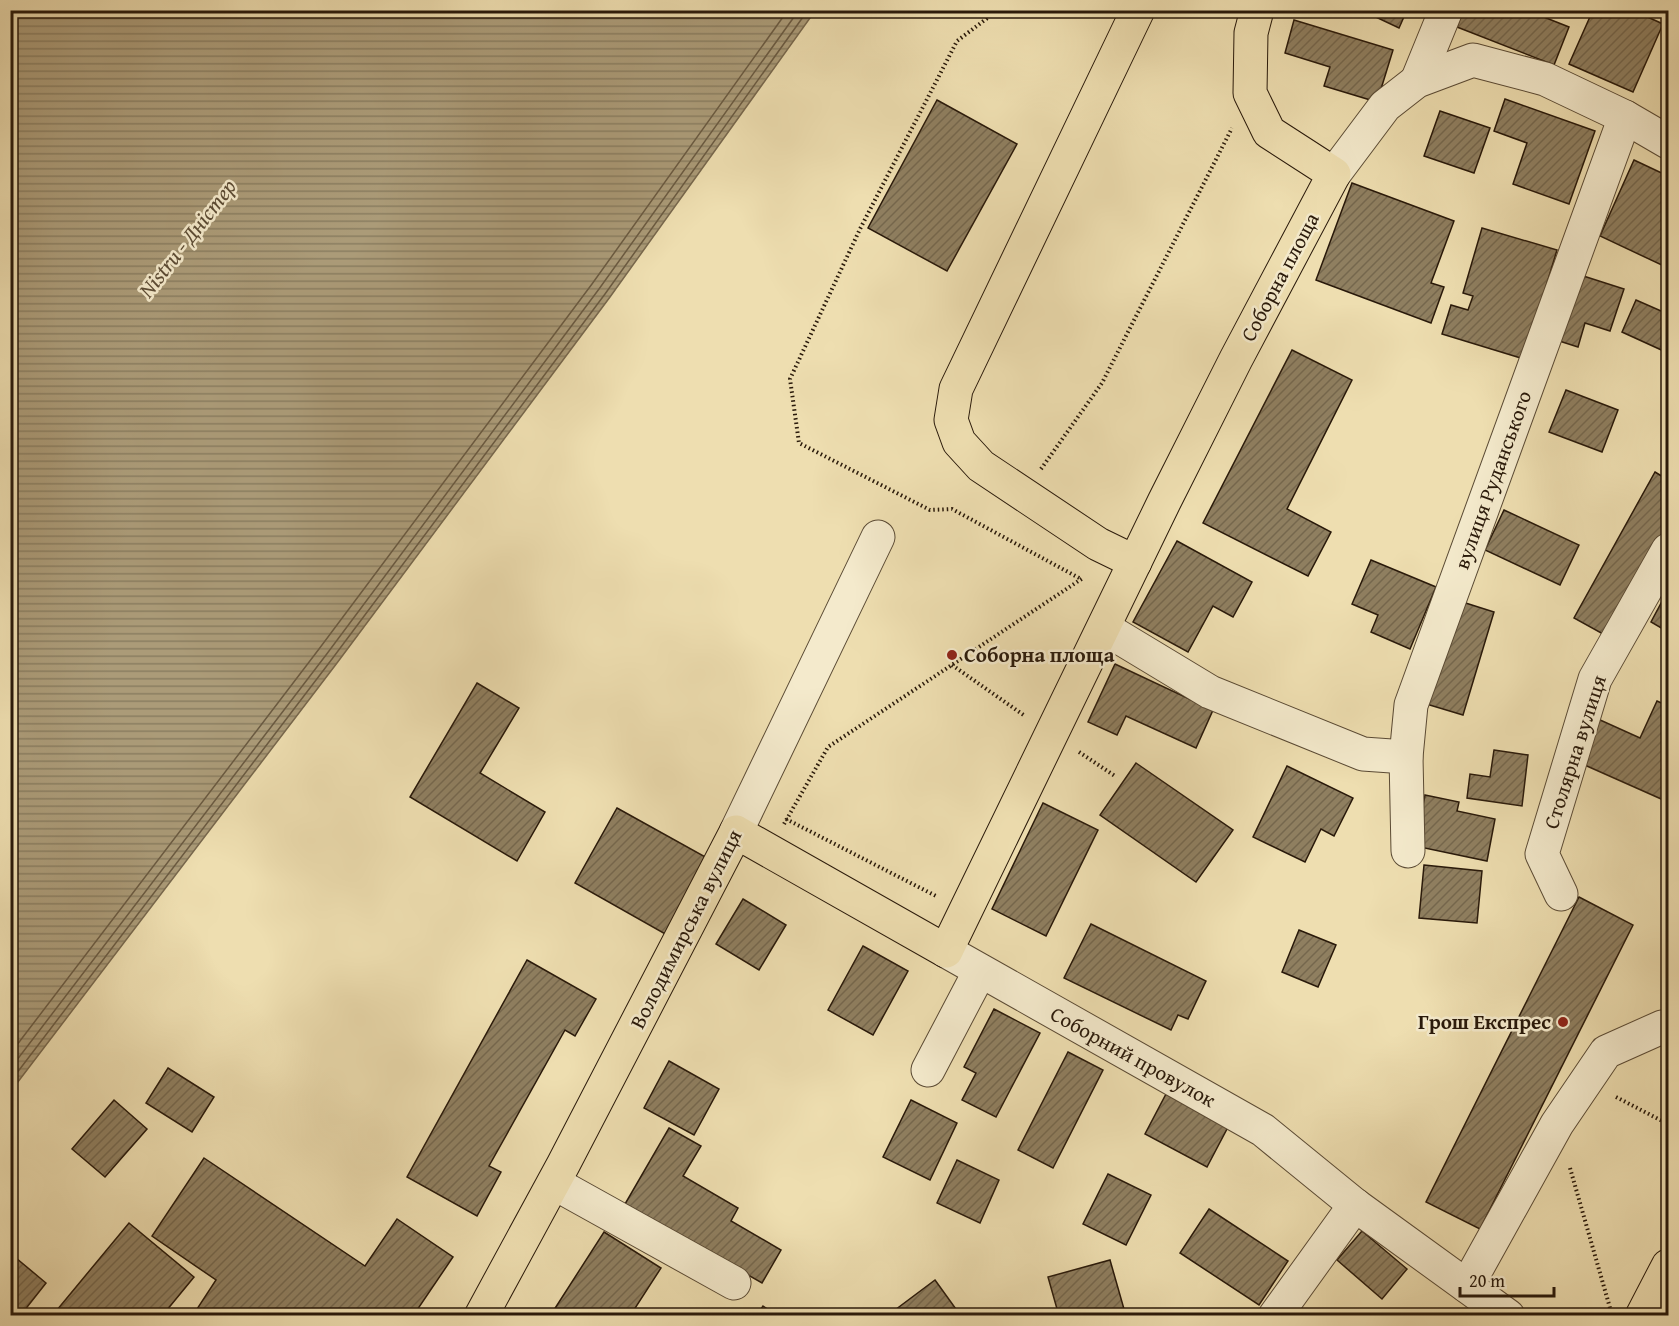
<svg xmlns="http://www.w3.org/2000/svg" width="1679" height="1326" font-family="'Gentium Book Plus',serif">
<defs>
<pattern id="water-rules" width="6" height="5" patternUnits="userSpaceOnUse" patternTransform="scale(1.5)"><rect width="6" height="5" fill="#ab9b78"/><path d="M0 2.5h6" fill="none" stroke="#8b7e61"/></pattern>
<pattern id="building-hatch" width="6" height="6" patternUnits="userSpaceOnUse" patternTransform="scale(1.5)"><rect width="6" height="6" fill="#8f7f60"/><path d="M-1 1l2-2M0 6l6-6M5 7l2-2" fill="none" stroke="#75674d"/></pattern>
</defs>
<rect width="100%" height="100%" fill="#eedeb0"/>
<filter id="stains"><feTurbulence type="fractalNoise" baseFrequency=".00333" numOctaves="4"/><feColorMatrix values="0 0 0 0 .2 0 0 0 0 .09 0 0 0 0 .02 0 0 0 .5 -.17"/></filter>
<radialGradient id="worn" r=".72"><stop offset=".6" stop-color="#630" stop-opacity="0"/><stop offset="1" stop-color="#630" stop-opacity=".3"/></radialGradient>
<polygon fill="url(#water-rules)" stroke="#77674c" stroke-width="1.5" points="11,10 815,11 610,297 337,663 11,1091"/>
<g fill="none" stroke-linecap="round" stroke-linejoin="round">
<g stroke="#6a5a41" stroke-width="1.5">
<polyline points="10,1054 319,649 592,284 788,10"/>
<polyline points="10,1069 326,655 599,289 799,10"/>
<polyline points="10,1082 332,659 605,294 808,10"/>
</g>
</g>
<g fill="url(#building-hatch)" stroke="#29190a" stroke-width="1.5">
<polygon points="1361,10 1407,10 1399,28"/>
<polygon points="1463,10 1526,10 1569,27 1554,65 1457,27"/>
<polygon points="1593,10 1632,10 1663,24 1633,92 1569,64"/>
<polygon points="1294,20 1393,50 1377,102 1324,86 1330,67 1285,53"/>
<polygon points="1505,99 1595,131 1569,204 1513,184 1527,143 1494,131"/>
<polygon points="937,100 1017,144 947,271 868,228"/>
<polygon points="1440,111 1490,128 1474,173 1424,156"/>
<polygon points="1634,160 1668,176 1668,261 1666,267 1600,236"/>
<polygon points="1352,183 1454,221 1431,283 1444,287 1431,323 1316,280"/>
<polygon points="1482,228 1557,250 1524,359 1442,334 1451,305 1468,310 1473,296 1463,293"/>
<polygon points="1574,273 1624,289 1610,331 1585,323 1578,347 1553,339"/>
<polygon points="1636,300 1668,314 1668,353 1622,332"/>
<polygon points="1292,350 1352,380 1287,509 1331,532 1308,576 1203,523"/>
<polygon points="1668,385 1668,399 1663,396"/>
<polygon points="1566,390 1618,410 1602,452 1549,432"/>
<polygon points="1655,472 1668,480 1668,537 1612,639 1574,618"/>
<polygon points="1504,510 1579,545 1560,585 1485,550"/>
<polygon points="1177,541 1252,582 1233,617 1213,606 1188,652 1133,622"/>
<polygon points="1371,560 1436,587 1410,649 1371,632 1378,615 1352,604"/>
<polygon points="1668,590 1668,632 1651,622"/>
<polygon points="1453,599 1494,612 1463,715 1423,703"/>
<polygon points="1115,664 1213,710 1196,748 1126,716 1117,735 1088,722"/>
<polygon points="477,683 519,708 480,773 545,812 517,861 410,797"/>
<polygon points="1657,701 1668,706 1668,802 1578,762 1598,719 1640,738"/>
<polygon points="1494,750 1528,755 1522,806 1467,798 1470,774 1490,777"/>
<polygon points="1136,763 1233,830 1196,882 1100,815"/>
<polygon points="1287,766 1353,798 1334,836 1321,829 1305,862 1253,837"/>
<polygon points="1425,795 1459,802 1457,811 1495,819 1487,861 1415,846"/>
<polygon points="1043,803 1098,830 1046,936 992,909"/>
<polygon points="617,808 709,859 667,935 575,883"/>
<polygon points="1424,865 1482,871 1477,923 1419,918"/>
<polygon points="1579,897 1633,925 1480,1229 1426,1202"/>
<polygon points="743,899 786,925 759,970 716,944"/>
<polygon points="1091,924 1206,981 1188,1019 1178,1015 1171,1030 1064,978"/>
<polygon points="1299,930 1336,945 1318,987 1282,972"/>
<polygon points="863,946 908,971 873,1035 828,1010"/>
<polygon points="527,960 596,999 575,1036 565,1030 489,1166 501,1172 477,1216 407,1177"/>
<polygon points="994,1009 1040,1033 996,1117 962,1100 976,1073 964,1067"/>
<polygon points="1068,1052 1103,1070 1053,1168 1018,1150"/>
<polygon points="669,1061 719,1089 694,1135 644,1108"/>
<polygon points="168,1068 214,1097 192,1132 146,1103"/>
<polygon points="1166,1094 1228,1127 1207,1167 1145,1134"/>
<polygon points="114,1100 147,1129 105,1177 72,1149"/>
<polygon points="911,1100 957,1123 930,1180 883,1157"/>
<polygon points="669,1128 701,1146 683,1176 738,1208 731,1221 781,1250 762,1283 625,1204"/>
<polygon points="204,1158 365,1266 397,1219 453,1257 413,1316 200,1316 195,1312 216,1280 152,1236"/>
<polygon points="957,1160 999,1180 980,1223 937,1203"/>
<polygon points="1108,1174 1151,1195 1126,1245 1083,1224"/>
<polygon points="1209,1209 1288,1261 1259,1305 1180,1253"/>
<polygon points="129,1223 194,1277 162,1316 52,1316"/>
<polygon points="1362,1231 1407,1269 1382,1299 1337,1260"/>
<polygon points="604,1232 661,1268 630,1316 555,1316 552,1313"/>
<polygon points="10,1253 46,1283 20,1316 10,1316"/>
<polygon points="1110,1260 1126,1316 1059,1316 1048,1277"/>
<polygon points="935,1280 961,1316 887,1316"/>
<polygon points="763,1306 778,1316 756,1316"/>
</g>
<g fill="none" stroke-linecap="round" stroke-linejoin="round">
<g stroke="#5a4a34" stroke-width="35">
<g id="minor">
<polyline points="1417,81 1446,10"/>
<polyline points="1334,174 1385,106 1417,81 1473,60 1545,79 1625,117 1668,142"/>
<polyline points="1104,628 1210,692 1363,754 1406,757"/>
<polyline points="736,832 878,537"/>
<polyline points="1408,851 1406,757 1411,705 1625,117"/>
<polyline points="1561,894 1542,854 1595,679 1668,550"/>
<polyline points="946,951 1263,1130 1355,1205 1508,1316"/>
<polyline points="928,1070 980,971"/>
<polyline points="554,1183 734,1283"/>
<polyline points="1467,1286 1557,1124 1606,1052 1662,1027 1668,1026"/>
<polyline points="1275,1316 1355,1205"/>
</g>
</g>
<g stroke="#29190a" stroke-width="35">
<g id="major">
<polyline points="1135,562 1098,544 981,466 959,442 951,420 956,389 1138,10"/>
<polyline points="481,1316 563,1165 736,832 946,951 1164,502 1236,359 1334,174 1269,132 1250,93 1251,33 1257,10"/>
<polyline points="1642,1316 1668,1266"/>
</g>
</g>
<g stroke="#29190a" stroke-width="4" stroke-dasharray="1.5 3" stroke-linecap="butt">
<polyline points="998,10 957,41 860,229 790,379 799,443 930,510 952,509 1081,579"/>
<polyline points="1001,10 1005,13 1006,10"/>
<polyline points="1041,469 1102,383 1232,128"/>
<polyline points="952,665 1025,716"/>
<polyline points="1079,752 1115,776"/>
<polyline points="786,819 938,897"/>
<polyline points="784,824 828,747 1083,578"/>
<polyline points="1616,1097 1668,1124"/>
<polyline points="1570,1168 1610,1308"/>
</g>
<use href="#minor" stroke="#f4eacc" stroke-width="33"/>
<use href="#major" stroke="#eedeb0" stroke-width="33"/>
</g>
<g fill="#8f2418" stroke="#f4eacc" stroke-width="2">
<circle cx="952" cy="655" r="6"/>
<circle cx="1563" cy="1022" r="6"/>
</g>
<g text-anchor="middle" stroke-width="5" stroke-linejoin="round" paint-order="stroke">
<g font-size="21" fill="#29190a" stroke="#f4eacc">
<text transform="translate(1280 277) rotate(-62)" y="7">Соборна площа</text>
<text transform="translate(1493 480) rotate(-70)" y="7">вулиця Руданського</text>
<text transform="translate(1575 752) rotate(-72)" y="7">Столярна вулиця</text>
<text transform="translate(686 929) rotate(-63)" y="7">Володимирська вулиця</text>
<text transform="translate(1133 1057) rotate(29)" y="7">Соборний провулок</text>
</g>
<g font-size="21" font-weight="bold" fill="#29190a" stroke="#f4eacc" text-anchor="start">
<text x="964" y="662">Соборна площа</text>
<text x="1551" y="1029" text-anchor="end">Грош Експрес</text>
</g>
<g font-size="22" font-style="italic" fill="#5d4d36" stroke="#f4eacc">
<text transform="translate(187 238) rotate(-52)" y="8">Nistru - Дністер</text>
</g>
</g>
<rect width="1679" height="1326" fill="none" stroke="#eedeb0" stroke-width="36"/>
<rect x="12" y="12" width="1655" height="1302" fill="none" stroke="#29190a" stroke-width="3"/>
<rect x="18" y="18" width="1643" height="1290" fill="none" stroke="#29190a" stroke-width="1.5"/>
<path d="M1460 1287v9h94v-9" fill="none" stroke="#29190a" stroke-width="3"/>
<text x="1469" y="1287" font-size="18" fill="#29190a" stroke="#f4eacc" stroke-width="4.5" paint-order="stroke">20 m</text>
<rect width="100%" height="100%" filter="url(#stains)"/>
<rect width="100%" height="100%" fill="url(#worn)"/>
</svg>
